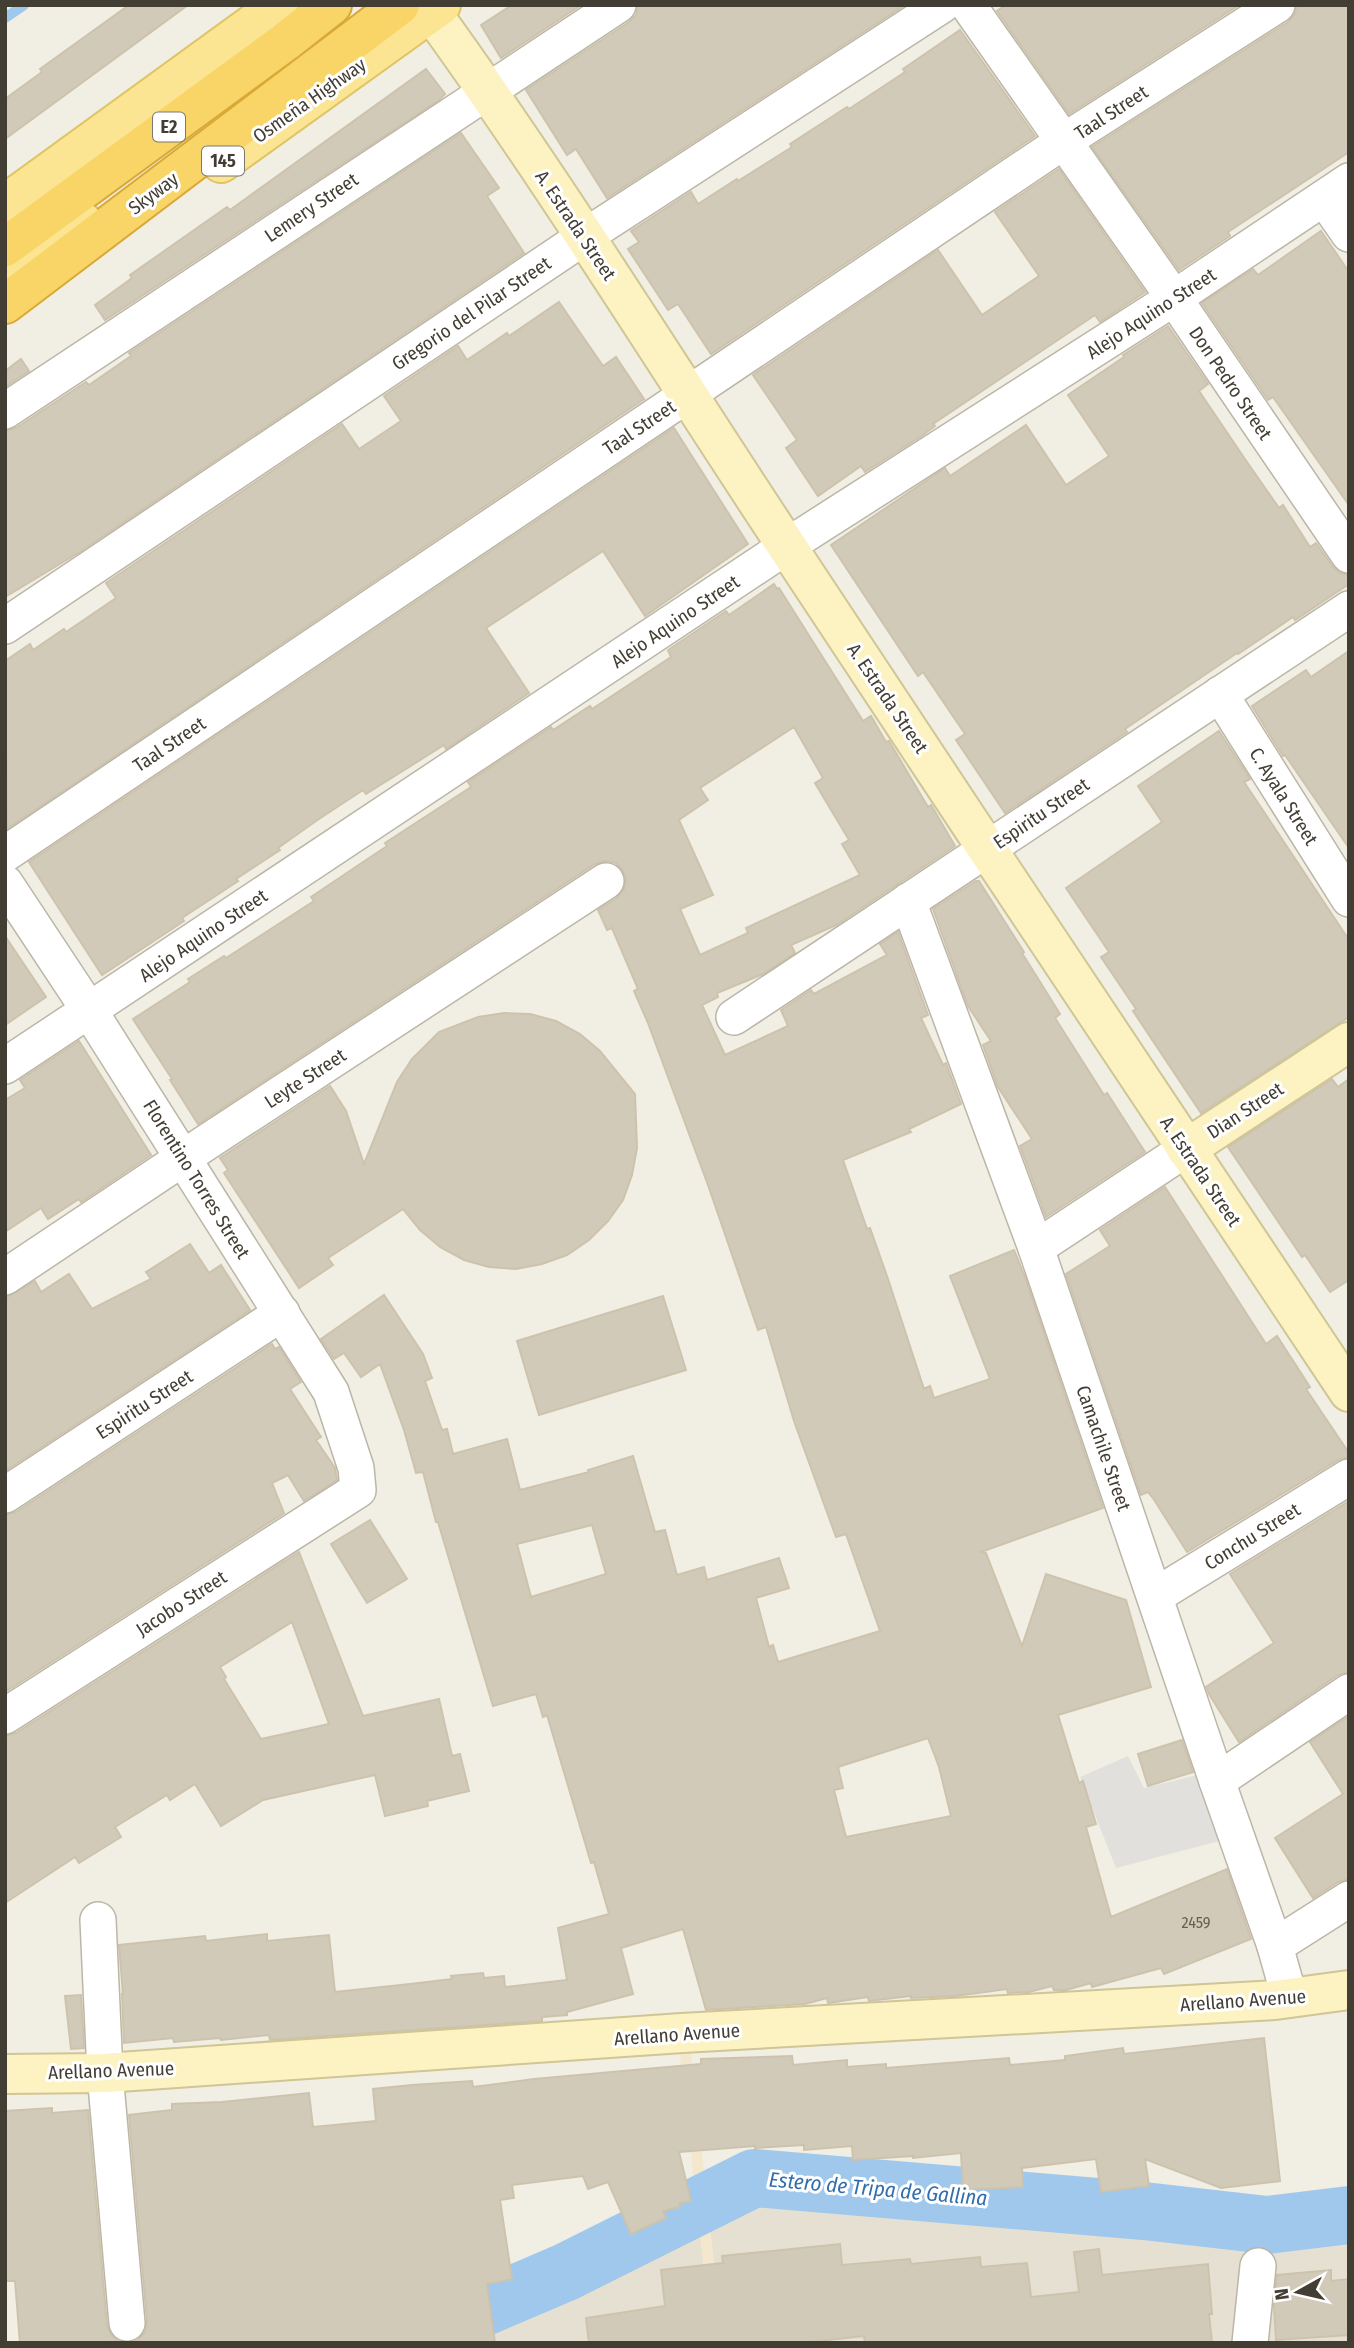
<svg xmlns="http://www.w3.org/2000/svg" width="1354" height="2348" font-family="'Fira Sans Condensed',sans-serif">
<rect width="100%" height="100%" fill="#f1eee4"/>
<polygon fill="#e5e0d2" points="745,2187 1116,2226 1265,2233 1331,2231 1349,2228 1349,2343 445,2343 570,2275"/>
<polygon fill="#f3e7ce" points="689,2037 723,2343 712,2343 678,2038"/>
<polygon fill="#e2e0dc" points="1128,1756 1144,1788 1202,1774 1231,1838 1116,1868 1080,1777"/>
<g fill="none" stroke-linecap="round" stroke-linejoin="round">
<polyline stroke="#a0c8ed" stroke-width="10" points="5,18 24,5"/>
<polyline stroke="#a0c8ed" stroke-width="58" points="416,2336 566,2272 754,2178 1144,2211 1267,2225 1349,2215"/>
</g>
<g fill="#d2cab9" stroke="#cdc3ad" stroke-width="2" fill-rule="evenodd">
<polygon points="129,5 188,5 5,139 5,99 42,72 40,69"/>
<polygon points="512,5 581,5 501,58 481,25"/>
<polygon points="638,5 905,5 607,198 576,149 567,155 526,90 629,22 636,15"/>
<polygon points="1006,5 1239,5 1069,114 997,11"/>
<polygon points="1297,5 1349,5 1349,152 1228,232 1230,236 1179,270 1092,147 1288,22 1294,15"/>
<polygon points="960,30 1035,136 711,354 678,304 668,310 628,249 639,242 631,231 691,192 698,204 737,179 738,181 792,147 790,144 847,107 849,109 905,72 903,69"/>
<polygon points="426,69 445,94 439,100 105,320 95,305 132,278 130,275 227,207 230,210"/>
<polygon points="461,133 499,188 487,196 524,253 78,553 5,597 5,431 16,428 86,382 89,385 131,356 129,353"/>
<polygon points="1059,169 1145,292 1100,322 1095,315 933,424 935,426 923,435 865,472 861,466 818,496 786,448 797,440 753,375 938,250 982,315 1039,276 995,212"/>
<polygon points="1321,231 1349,272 1349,505 1273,397 1268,400 1202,303 1253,269 1258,275"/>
<polygon points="559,302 603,366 616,357 644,399 7,829 5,661 30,644 33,650 64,629 66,632 116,598 106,583 342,424 359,449 401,421 384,396 458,346 467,360 507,333 509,336"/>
<polygon points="1168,326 1208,384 1199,391 1247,462 1279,508 1283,505 1310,547 1316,543 1333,567 1340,573 1349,575 1349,584 1295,620 1293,617 1238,654 1237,653 1125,729 1127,732 1005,813 956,740 965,734 923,672 918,676 831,545 945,468 950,476 1026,425 1066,485 1109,456 1068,395 1124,357 1123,355"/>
<polygon points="21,359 29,371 5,387 5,371"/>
<polygon points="674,428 748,544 645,616 603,551 486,628 529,693 446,749 444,745 366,794 363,790 316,821 278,848 280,850 236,879 238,881 182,918 184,921 102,975 29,862"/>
<path d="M774,584L777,589L779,588L863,721L871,716L886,742L889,741L928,807L931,805L955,846L836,925L791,945L795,953L763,974L717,993L718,997L702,1005L725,1055L788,1026L781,1010L811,990L814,994L887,955L880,944L898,932L928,1015L921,1018L943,1065L946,1063L961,1104L909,1129L911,1132L843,1160L867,1229L870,1228L888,1279L924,1389L930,1386L934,1398L990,1379L950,1276L1014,1250L1026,1280L1103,1508L981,1552L986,1553L1022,1646L1046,1574L1126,1600L1151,1687L1058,1715L1079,1783L1083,1781L1096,1824L1086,1827L1111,1917L1227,1869L1251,1939L1164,1974L1161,1968L1092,1987L1091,1983L1066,1990H1054L1052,1986L1029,1992L1008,1993L1007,1989L956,1996L911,1998V1996L869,2001L868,1997L828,2003L827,1998L805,2004L706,2010L683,1929L621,1948L633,1994L567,2012V2015L542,2017V2021L270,2040L269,2035L221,2040L220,2038L174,2042L173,2038L124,2043L122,1994H123L119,1945L205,1936L206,1941L267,1934V1941L329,1935L335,1992L410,1984L452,1979L451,1976L483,1973L484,1978L504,1976L505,1987L567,1980L558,1928L609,1914L594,1862L591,1863L547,1715L543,1717L536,1694L493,1706L438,1522H436L423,1472L416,1473L404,1430L380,1364L361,1377L344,1353L334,1359L321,1339L384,1295L423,1354L432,1378L425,1381L442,1430L447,1429L453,1454L507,1439L520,1490L589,1472L588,1470L633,1456L655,1532L665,1530L677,1575L704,1567L707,1580L779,1558L789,1588L756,1598L769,1647L773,1645L778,1662L880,1631L846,1534L836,1537L794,1421L766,1327L758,1330L708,1185L648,1023L634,991L638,989L612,928L607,930L598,910L617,898L624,889L626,879L623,871L616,863L606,861L595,864L198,1124L170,1080L172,1079L133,1019L190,982L188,979L224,956L226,958L314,901L311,897L387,846L385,843L471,787L468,782L551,727L553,730L590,706L592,709L671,657L668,650L726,611L729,615ZM794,727L823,778L815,783L849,840L842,844L860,875L746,928L748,933L700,955L680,909L713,895L679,820L708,800L700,788ZM592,1525L606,1574L531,1597L517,1544ZM928,1738L939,1767L951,1816L846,1837L834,1790L843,1788L838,1767Z"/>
<polygon points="1349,651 1349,848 1285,755 1283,756 1252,706 1306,670 1311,677"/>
<polygon points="1219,731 1250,779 1244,782 1349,940 1349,1017 1201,1113 1133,1011 1136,1009 1101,957 1109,952 1066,888 1162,822 1138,786"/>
<polygon points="976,881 979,881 1024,952 1022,953 1060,1014 1055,1018 1104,1095 1107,1093 1145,1152 1046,1217 1020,1146 1032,1139 998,1087 983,1045 991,1041 968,1006 933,909"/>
<polygon points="5,936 46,997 5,1025"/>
<polygon points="504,1013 530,1014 556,1021 580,1034 600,1051 635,1094 637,1148 632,1175 623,1200 608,1221 589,1240 567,1255 542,1264 516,1269 489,1267 464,1260 440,1247 420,1230 403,1209 328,1258 333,1265 299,1288 224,1173 228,1170 220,1158 330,1086 346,1111 364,1164 397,1082 412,1059 439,1032 478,1017"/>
<polygon points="79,1041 151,1155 81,1202 79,1199 48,1219 41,1208 5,1232 5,1100 25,1088 20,1080"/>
<polygon points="1332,1079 1338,1087 1349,1079 1349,1280 1330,1292 1305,1255 1302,1257 1228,1147"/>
<polygon points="1165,1187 1266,1344 1277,1336 1310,1387 1306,1389 1349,1453 1349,1457 1338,1460 1187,1552 1153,1498 1148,1492 1141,1495 1066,1274 1110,1246 1100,1230"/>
<polygon points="190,1244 209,1273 221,1265 250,1310 5,1471 5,1298 35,1281 41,1292 69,1274 92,1309 151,1279 146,1272"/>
<polygon points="663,1296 686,1370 539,1415 517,1341"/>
<polygon points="272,1344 275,1349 279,1347 301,1382 290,1389 321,1437 316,1440 335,1468 337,1480 304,1501 288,1475 272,1483 284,1513 5,1692 5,1515 16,1512"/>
<polygon points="1349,1501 1349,1672 1338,1675 1239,1742 1209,1694 1206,1687 1274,1643 1230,1574"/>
<polygon points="370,1520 407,1579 367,1603 331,1544"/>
<path d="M299,1552L363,1716L439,1699L452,1756L460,1754L469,1791L427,1801L428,1806L385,1816L375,1775L263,1800L221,1826L195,1784L170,1800L167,1795L115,1827L121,1837L79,1863L75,1857L5,1903V1736L16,1733ZM292,1622L329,1724L261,1739L224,1679L226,1677L220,1667Z"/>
<polygon points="1349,1716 1349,1879 1338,1882 1313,1898 1275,1838 1343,1794 1310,1742"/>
<polygon points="1182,1740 1193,1772 1148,1786 1138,1754"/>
<polygon points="81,1995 84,2048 71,2049 65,1996"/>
<polygon points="1264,2038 1280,2181 1221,2188 1145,2159 1149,2186 1101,2192 1096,2159 1022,2168 1023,2187 963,2190 961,2153 913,2158 913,2156 853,2160 852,2146 804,2150 804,2145 755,2148 755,2146 679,2152 691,2201 679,2203 680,2207 663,2211 666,2218 631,2234 608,2182 588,2189 583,2176 512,2185 514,2198 500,2200 512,2279 487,2284 495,2343 130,2343 138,2340 145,2332 147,2321 129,2115 172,2110 172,2104 222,2102 309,2093 313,2127 376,2121 373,2089 412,2085 472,2081 473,2087 534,2079 701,2064 701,2059 792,2056 793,2065 847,2060 847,2067 886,2064 886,2068 1009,2058 1010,2065 1065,2060 1065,2056 1123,2048 1124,2054"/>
<polygon points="52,2108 52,2113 88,2110 107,2325 111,2335 118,2341 127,2343 20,2343 15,2281 5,2281 5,2111"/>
<polygon points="840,2244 842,2265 910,2259 911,2264 980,2257 981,2267 1027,2263 1031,2297 1079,2292 1074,2252 1099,2249 1102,2275 1208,2264 1212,2314 1209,2314 1212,2343 865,2343 864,2336 801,2343 589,2343 586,2318 665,2306 661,2270 723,2263 722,2256"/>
<polygon points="1331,2270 1331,2281 1349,2279 1349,2335 1276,2340 1274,2305 1277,2275"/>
</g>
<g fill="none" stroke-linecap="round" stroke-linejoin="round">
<g stroke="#bcb6a7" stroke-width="38">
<g id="street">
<polyline points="968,5 1174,298 1349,555"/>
<polyline points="1324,198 1349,234"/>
<polyline points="5,411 618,5"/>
<polyline points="5,626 584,237 942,5"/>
<polyline points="1220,694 1349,899"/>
<polyline points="5,854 1064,141 1277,5"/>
<polyline points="5,883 89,1010 331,1392 356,1468 358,1490 5,1716"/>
<polyline points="908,901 1036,1248 1217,1781 1275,1946 1290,1999"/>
<polyline points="734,1017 1349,609"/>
<polyline points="5,1066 787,546 1174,298 1349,181"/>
<polyline points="1036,1248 1186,1149"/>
<polyline points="5,1277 207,1142 606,881"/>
<polyline points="5,1495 282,1313"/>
<polyline points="1155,1596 1349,1477"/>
<polyline points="1217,1781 1349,1692"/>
<polyline points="98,1920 105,2073 127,2323"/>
<polyline points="1275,1946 1349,1899"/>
<polyline points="1250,2343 1258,2266"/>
</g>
</g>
<g stroke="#d0c594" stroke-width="42">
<g id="secondary">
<path d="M426,5C554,181 668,367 788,548C974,830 1161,1111 1349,1392"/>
<polyline points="1186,1149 1349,1042"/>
<polyline points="5,2074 105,2073 682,2033 1275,2000 1349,1990"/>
</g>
</g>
<g stroke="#dfc463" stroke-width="42">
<g id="primary">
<polyline points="221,163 441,5"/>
<polyline points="5,204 279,5"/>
<polyline points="5,278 83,222"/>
</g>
</g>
<g stroke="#d8a937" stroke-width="42">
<g id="highway">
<polyline points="5,247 285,42 332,5"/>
<polyline points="5,304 400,5"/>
</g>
</g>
<use href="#street" stroke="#fff" stroke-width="35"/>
<use href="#secondary" stroke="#fdf3c2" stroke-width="38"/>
<use href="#primary" stroke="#fbe593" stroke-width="38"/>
<use href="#highway" stroke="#f9d466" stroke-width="38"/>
</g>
<g text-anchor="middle" stroke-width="6" stroke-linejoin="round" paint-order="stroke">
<g font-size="16" fill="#676155">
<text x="1196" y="1928">2459</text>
</g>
<g fill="#fff" stroke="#7b7871" stroke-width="2">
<rect x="153" y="112.5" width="32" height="29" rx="5"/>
<rect x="202" y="146.5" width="42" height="29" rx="5"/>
</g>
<g font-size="18" font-weight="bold" fill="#433e34">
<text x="169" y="133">E2</text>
<text x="223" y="167">145</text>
</g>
<g font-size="19" fill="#433e34" stroke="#fff">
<text transform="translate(309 100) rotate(-35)" y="7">Osmeña Highway</text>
<text transform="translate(1111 112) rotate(-33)" y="7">Taal Street</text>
<text transform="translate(153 193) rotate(-37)" y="7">Skyway</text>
<text transform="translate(311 207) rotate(-34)" y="7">Lemery Street</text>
<text transform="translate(576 225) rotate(56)" y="7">A. Estrada Street</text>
<text transform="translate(471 313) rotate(-34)" y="7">Gregorio del Pilar Street</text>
<text transform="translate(1151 313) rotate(-33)" y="7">Alejo Aquino Street</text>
<text transform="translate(1231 383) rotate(56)" y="7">Don Pedro Street</text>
<text transform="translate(639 427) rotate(-34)" y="7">Taal Street</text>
<text transform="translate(675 621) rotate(-34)" y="7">Alejo Aquino Street</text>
<text transform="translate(888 698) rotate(56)" y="7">A. Estrada Street</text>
<text transform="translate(169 744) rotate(-34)" y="7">Taal Street</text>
<text transform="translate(1284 796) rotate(58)" y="7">C. Ayala Street</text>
<text transform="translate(1041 813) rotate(-34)" y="7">Espiritu Street</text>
<text transform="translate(203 935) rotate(-34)" y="7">Alejo Aquino Street</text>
<text transform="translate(305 1078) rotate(-33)" y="7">Leyte Street</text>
<text transform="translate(1245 1110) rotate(-33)" y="7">Dian Street</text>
<text transform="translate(1201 1171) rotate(56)" y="7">A. Estrada Street</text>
<text transform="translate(197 1179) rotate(58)" y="7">Florentino Torres Street</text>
<text transform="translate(144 1404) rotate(-33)" y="7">Espiritu Street</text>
<text transform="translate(1104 1448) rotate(71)" y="7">Camachile Street</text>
<text transform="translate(1252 1536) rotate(-32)" y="7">Conchu Street</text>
<text transform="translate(181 1603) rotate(-33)" y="7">Jacobo Street</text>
<text transform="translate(1243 2000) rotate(-4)" y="7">Arellano Avenue</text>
<text transform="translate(677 2034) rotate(-4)" y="7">Arellano Avenue</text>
<text transform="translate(111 2070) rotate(-2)" y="7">Arellano Avenue</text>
</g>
<g font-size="21" font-style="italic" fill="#316eab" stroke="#fff">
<text transform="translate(878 2189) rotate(5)" y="7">Estero de Tripa de Gallina</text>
</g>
</g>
<rect width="1354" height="2348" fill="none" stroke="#433e34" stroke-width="14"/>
<g transform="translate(1298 2292) rotate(262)" stroke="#ffffff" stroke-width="5" paint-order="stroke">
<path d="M0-5L12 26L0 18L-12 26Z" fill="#433e34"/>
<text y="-10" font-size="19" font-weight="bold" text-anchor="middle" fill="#433e34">N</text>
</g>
</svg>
